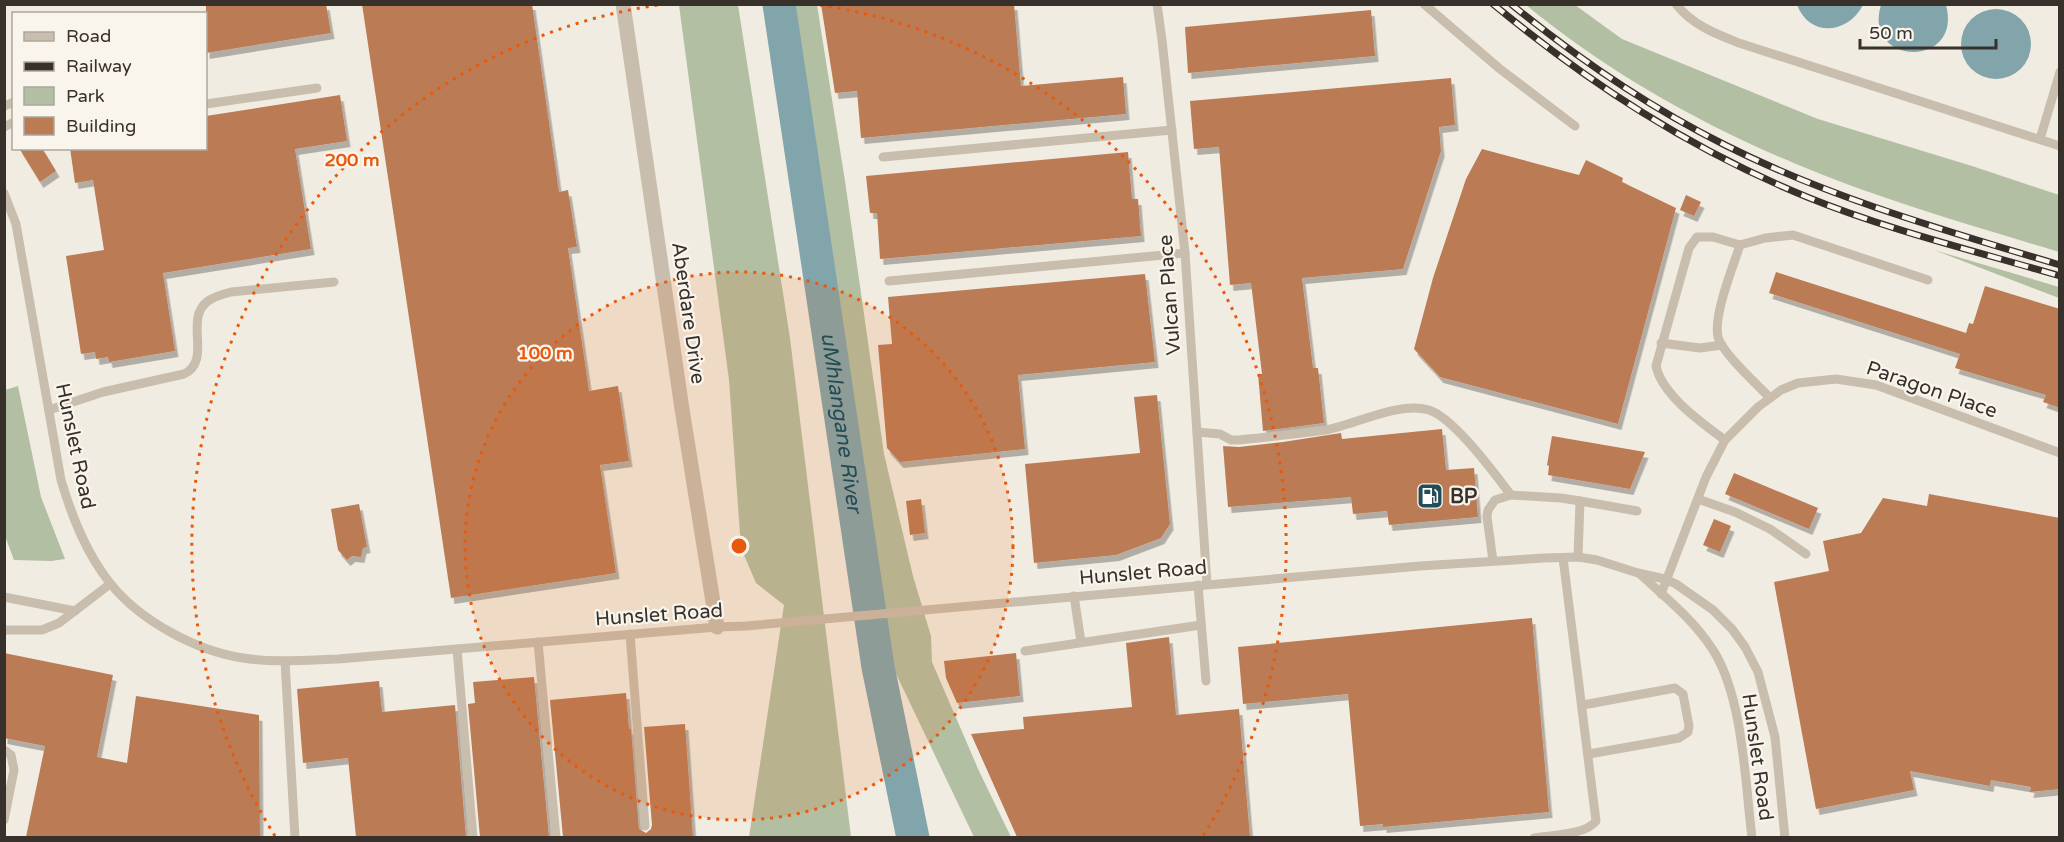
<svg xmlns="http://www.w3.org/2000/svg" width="2064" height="842" font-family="'Varela Round',sans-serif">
<defs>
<filter id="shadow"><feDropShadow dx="3.5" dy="6" stdDeviation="0" flood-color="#0004"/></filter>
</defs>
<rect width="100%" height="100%" fill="#f1ece1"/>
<g fill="#b2bfa2">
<polygon points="679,5 738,5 790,338 851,837 749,837 784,605 756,583 741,548 729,380"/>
<polygon points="790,5 817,5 845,181 884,454 913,576 931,636 932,662 979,771 1011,837 974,837 888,657 852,400 801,83"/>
<path d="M1526,5H1575L1622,39L1818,119L1972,166L2059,195V252C1971,225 1881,200 1796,164C1700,124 1606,71 1526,5Z"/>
<polygon points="1934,250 2059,287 2059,298"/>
<polygon points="18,386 41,497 65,559 51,561 14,560 5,536 5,390"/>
</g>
<g fill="#82a5ac">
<path d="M1797,5H1863C1848,34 1810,38 1797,5Z"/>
<path d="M1881,5H1946C1963,69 1862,66 1881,5Z"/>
<circle cx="1996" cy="44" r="35"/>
</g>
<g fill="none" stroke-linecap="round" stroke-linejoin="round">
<path stroke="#82a5ac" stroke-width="33" id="s1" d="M779,4L878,667L913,838"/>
</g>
<g fill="#bb7b55" filter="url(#shadow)">
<polygon points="214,4 326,4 331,33 206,53 206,6"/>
<polygon points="362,4 532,4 559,192 568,190 577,247 568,248 589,391 618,386 629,461 600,465 616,573 451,598"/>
<polygon points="821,4 1014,4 1021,86 1123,77 1126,114 861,138 857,91 835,93"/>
<polygon points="1371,10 1375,56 1188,73 1185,27"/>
<polygon points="1451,78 1455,125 1439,127 1441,151 1403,269 1302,278 1313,368 1318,368 1324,423 1263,431 1258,374 1262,374 1251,283 1230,285 1219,147 1194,149 1190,101"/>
<polygon points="340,95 347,141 295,149 311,249 163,273 175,351 109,362 108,357 96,359 95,352 81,354 66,256 104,250 93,180 75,183 70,148 206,148 206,116"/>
<polygon points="19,148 42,148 56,171 40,182"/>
<polygon points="1482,149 1579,175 1586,160 1623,178 1622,182 1676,208 1618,424 1440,377 1414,349 1433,278 1466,179"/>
<polygon points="1128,152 1132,199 1138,199 1141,236 880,259 877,213 870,213 866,176"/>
<polygon points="1686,195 1701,202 1694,216 1680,210"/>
<polygon points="1776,272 1966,333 1969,323 1973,324 1985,286 2060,309 2060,408 2043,402 2046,395 1955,368 1960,354 1769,293"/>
<polygon points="1145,274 1155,362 1018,375 1025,449 900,462 887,448 878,345 892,344 888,297"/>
<polygon points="1157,395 1170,524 1161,538 1116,555 1034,563 1025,464 1140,453 1134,397"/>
<polygon points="1442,429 1446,470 1474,468 1478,517 1389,525 1387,511 1353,514 1351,497 1228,507 1223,446 1239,447 1283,442 1341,433 1342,439"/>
<polygon points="1552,436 1645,452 1630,489 1548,475 1549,466 1547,465"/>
<polygon points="1734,473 1818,508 1809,529 1725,494"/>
<polygon points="1929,494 2060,518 2060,789 2030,792 2031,787 1991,780 1990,786 1910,771 1914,790 1816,809 1774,582 1829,571 1823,541 1861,533 1883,498 1927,506"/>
<polygon points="921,499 925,533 910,535 906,501"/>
<polygon points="359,504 367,547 363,548 361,557 352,556 347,560 338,550 331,509"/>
<polygon points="1714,519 1731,526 1720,552 1703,545"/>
<polygon points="1532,618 1549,812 1383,827 1383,824 1360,826 1348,694 1243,704 1238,647"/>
<polygon points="1169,637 1176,715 1239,709 1250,837 1017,837 971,734 1024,729 1023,717 1132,707 1126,643"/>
<polygon points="4,653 113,675 97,757 127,763 136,696 259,715 260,837 26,837 45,746 4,738"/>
<polygon points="1016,653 1020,696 957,703 946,678 944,661"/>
<polygon points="534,677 549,837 480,837 468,704 475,703 473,682"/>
<polygon points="379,681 382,712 455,705 466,837 356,837 348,758 303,763 297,689"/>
<polygon points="626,693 629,729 631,728 639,829 646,833 651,829 652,825 644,727 685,724 693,837 563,837 550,700"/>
</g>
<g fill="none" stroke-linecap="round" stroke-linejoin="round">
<g stroke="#c9bead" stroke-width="9">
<polyline points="1157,4 1162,40 1185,253 1207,584"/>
<polyline points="1424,4 1500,69 1575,126"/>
<path d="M1676,4C1692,25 1716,34 1739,43L2060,146"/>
<polyline points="206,104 317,88"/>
<polyline points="4,106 14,102"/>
<polyline points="4,127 14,122"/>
<polyline points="2040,139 2060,72"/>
<polyline points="883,157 1172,130"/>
<path d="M4,193L16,224L61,480C72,517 86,553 110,583C139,620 196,651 243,658C274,663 307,660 338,659L717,627L746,626L1420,566L1544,558L1578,557L1597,560L1638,573L1665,579L1676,584L1713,610L1732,629L1745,647L1758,672L1775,737L1785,838"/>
<path d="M1740,245C1733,267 1713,316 1718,337C1722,353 1758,385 1770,398"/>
<polyline points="889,281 1185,253"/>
<polyline points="1661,343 1700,348 1722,345"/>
<path d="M49,410L103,392L184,374C213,360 183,319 208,301C215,296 223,294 231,292L334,282"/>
<path d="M1197,432L1220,434L1231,440H1238C1267,437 1297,434 1325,430C1355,425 1398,401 1429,410C1454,418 1494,473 1511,495L1561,498L1580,501L1578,557"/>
<path d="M1725,440C1702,423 1662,395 1656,366L1689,248L1697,237H1713L1740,245L1765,238L1793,235L1928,280"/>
<polyline points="1698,499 1735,512 1770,529 1806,554"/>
<polyline points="1580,501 1637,511"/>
<polyline points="1493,561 1487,517 1488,510 1495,500 1511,495"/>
<path d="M1640,574C1666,598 1694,620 1713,650C1743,697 1745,781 1752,838"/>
<polyline points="1198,585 1206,681"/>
<polyline points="1661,594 1706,477 1725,440 1758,407 1781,390 1798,383 1836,379 1876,385 2060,453"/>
<polyline points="1074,596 1081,642"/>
<polyline points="4,597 75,611"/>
<polyline points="4,630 42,630 59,623 110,584"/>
<polyline points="630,634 645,826"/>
<polyline points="538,642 556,838"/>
<polyline points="457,649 473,838"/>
<polyline points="1025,651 1201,625"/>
<polyline points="285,661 295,838"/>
<polyline points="1583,705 1675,688 1683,694 1689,726 1688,732 1679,738 1589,754"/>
<polyline points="4,750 11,755 14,770 4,820"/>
<path d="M1534,838C1551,835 1586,835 1596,821L1563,558"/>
</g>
<polyline stroke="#c9bead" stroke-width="15" points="623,4 682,409 717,627"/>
<g stroke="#38312b" stroke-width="7">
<g id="rail">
<path d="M1493,4C1590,84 1690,149 1807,197C1888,230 1975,251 2060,276"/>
<path d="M1511,4C1577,58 1649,107 1725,145C1830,198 1947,231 2060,265"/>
</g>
</g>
<use href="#rail" stroke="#f9f5ed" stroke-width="4.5" stroke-dasharray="14" stroke-linecap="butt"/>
</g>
<circle cx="739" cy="546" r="274" fill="#e8590c" fill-opacity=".12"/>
<g fill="none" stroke="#e8590c" stroke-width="3" stroke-dasharray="3 6">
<circle cx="739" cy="546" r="274"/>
<path d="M275 836A547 547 0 0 1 658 5M820 5A547 547 0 0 1 1203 836"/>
</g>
<defs>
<g id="fuel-square" transform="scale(1.35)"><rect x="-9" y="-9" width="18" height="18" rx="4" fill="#244c56" stroke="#f9f5ed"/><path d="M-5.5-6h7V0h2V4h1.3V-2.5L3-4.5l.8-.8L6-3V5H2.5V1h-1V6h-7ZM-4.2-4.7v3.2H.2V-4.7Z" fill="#fff"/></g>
</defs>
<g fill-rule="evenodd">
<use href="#fuel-square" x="1430" y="496"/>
</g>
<g text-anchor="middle" stroke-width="4.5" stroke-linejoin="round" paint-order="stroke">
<g font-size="20" fill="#38312b" stroke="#f9f5ed">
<text transform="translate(1169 295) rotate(-94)" y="7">Vulcan Place</text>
<text transform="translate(689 313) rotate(82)" y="7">Aberdare Drive</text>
<text transform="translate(1932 389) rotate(19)" y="7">Paragon Place</text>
<text transform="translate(76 446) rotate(78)" y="7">Hunslet Road</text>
<text transform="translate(1143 572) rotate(-5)" y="7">Hunslet Road</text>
<text transform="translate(659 614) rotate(-4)" y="7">Hunslet Road</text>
<text transform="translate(1758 757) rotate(82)" y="7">Hunslet Road</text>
</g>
<g font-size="20" font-weight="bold" fill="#38312b" stroke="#f9f5ed" text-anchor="start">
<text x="1450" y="503">BP</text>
</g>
<g font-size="21" font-style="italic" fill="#244c56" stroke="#f9f5ed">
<text dy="7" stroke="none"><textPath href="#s1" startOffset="423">uMhlangane River</textPath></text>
</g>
</g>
<circle cx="739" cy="546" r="9" fill="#e8590c" stroke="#f9f5ed" stroke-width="3"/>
<g font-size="18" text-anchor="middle" font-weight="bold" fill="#e8590c" stroke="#f9f5ed" stroke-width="4.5" stroke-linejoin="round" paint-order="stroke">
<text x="352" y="166">200 m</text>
<text x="545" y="359">100 m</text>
</g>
<rect width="2064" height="842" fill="none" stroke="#38312b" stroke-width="12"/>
<rect x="12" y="12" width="195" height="138" fill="#f9f5ed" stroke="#aca79f" stroke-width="1.5"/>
<rect x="24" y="32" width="30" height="9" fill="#c9bead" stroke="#aca79f" stroke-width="1.5"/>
<text x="66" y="42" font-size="18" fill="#38312b">Road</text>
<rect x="24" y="62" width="30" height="9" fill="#38312b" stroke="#aca79f" stroke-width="1.5"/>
<text x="66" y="72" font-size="18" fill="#38312b">Railway</text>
<rect x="24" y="87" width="30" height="18" fill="#b2bfa2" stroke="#aca79f" stroke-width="1.5"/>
<text x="66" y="102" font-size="18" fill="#38312b">Park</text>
<rect x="24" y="117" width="30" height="18" fill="#bb7b55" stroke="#aca79f" stroke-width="1.5"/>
<text x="66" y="132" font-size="18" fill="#38312b">Building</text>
<path d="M1860 39v9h136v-9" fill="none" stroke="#38312b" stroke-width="3"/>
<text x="1869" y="39" font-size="18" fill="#38312b" stroke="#f9f5ed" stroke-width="4.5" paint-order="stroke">50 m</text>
</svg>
